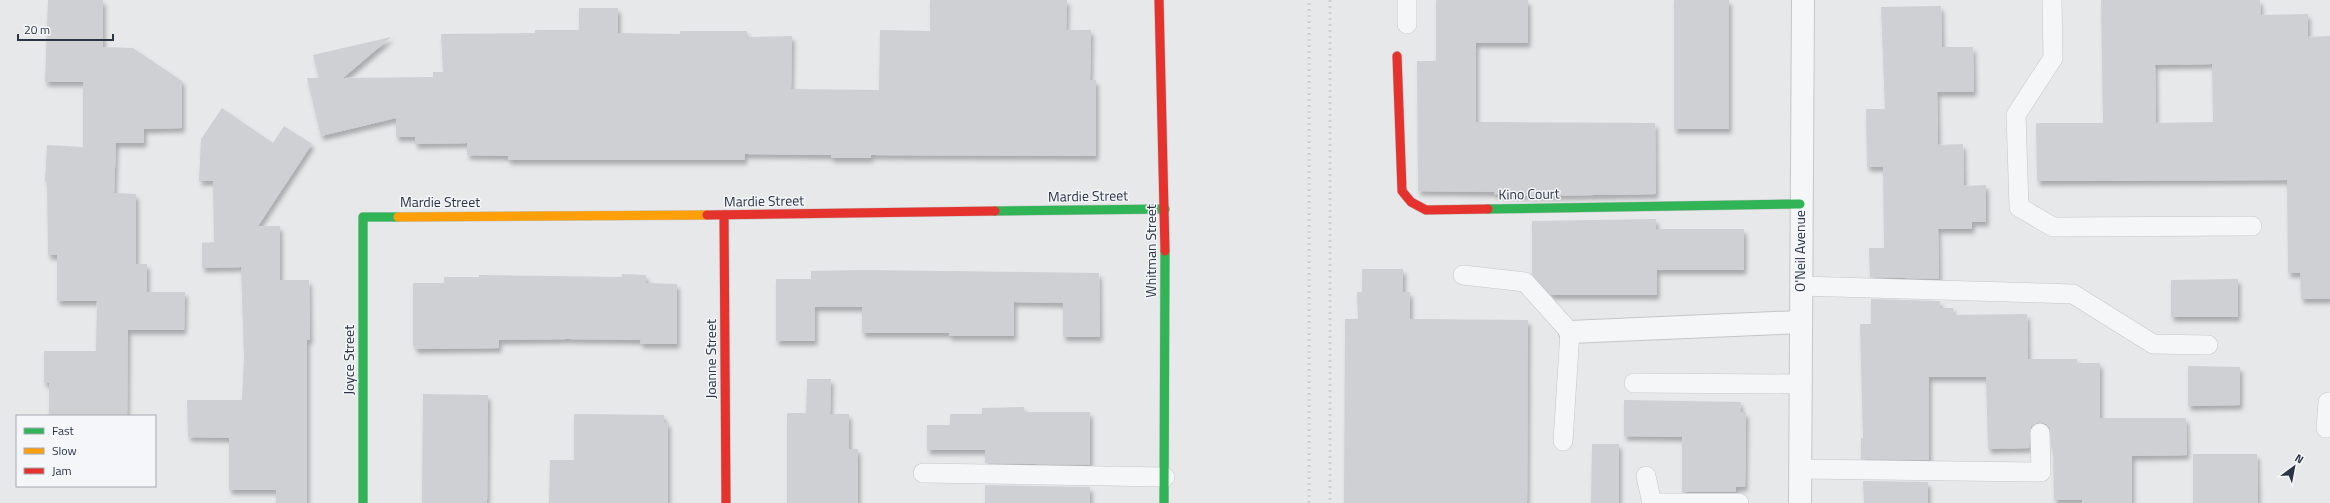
<svg xmlns="http://www.w3.org/2000/svg" width="2330" height="503" font-family="'Titillium Web',sans-serif">
<defs>
<filter id="shadow"><feDropShadow dx="2.5" dy="4.5" stdDeviation="2" flood-color="#0004"/></filter>
</defs>
<rect width="100%" height="100%" fill="#e6e8ea"/>
<g fill="#ced0d3" fill-rule="evenodd" filter="url(#shadow)">
<polygon points="48,0 103,0 103,47 133,48 182,81 182,128 144,129 144,143 116,143 114,193 136,194 136,264 147,264 147,292 185,292 184,330 128,330 127,416 49,416 49,383 44,383 44,351 96,351 97,301 57,301 57,255 48,255 47,181 45,181 47,145 83,147 83,82 45,82"/>
<polygon points="930,0 1067,0 1066,30 1091,30 1090,80 1096,80 1096,156 871,155 871,158 831,158 831,155 745,154 745,160 508,160 508,156 467,155 467,143 415,144 415,137 396,137 396,118 321,136 307,78 319,78 313,55 391,37 343,78 433,77 433,72 443,72 441,34 535,33 535,30 579,30 579,8 618,8 618,33 680,34 680,31 747,31 747,37 792,36 791,89 879,90 880,30 930,31"/>
<polygon points="1436,0 1528,0 1528,43 1476,43 1476,122 1655,123 1656,194 1532,196 1494,194 1494,192 1418,191 1417,61 1436,61"/>
<rect x="1674" y="0" width="55" height="129"/>
<path d="M2101,0H2260L2261,15L2308,14V37L2330,36V299H2301L2300,273H2288L2287,180L2037,181L2036,123H2103ZM2212,64L2213,122L2156,123L2155,65Z"/>
<polygon points="1941,6 1942,47 1973,47 1974,92 1937,92 1938,145 1963,144 1964,186 1986,185 1986,222 1972,222 1972,229 1938,229 1939,279 1870,277 1869,248 1884,248 1883,167 1867,167 1866,109 1885,109 1881,7"/>
<polygon points="222,108 273,143 284,126 312,144 258,226 280,226 280,280 309,280 310,340 307,340 307,503 276,503 276,490 229,490 229,438 188,437 187,400 242,400 244,358 241,267 202,268 202,243 214,242 213,181 199,181 201,139"/>
<polygon points="1656,219 1656,229 1744,229 1744,270 1657,270 1657,295 1551,295 1532,274 1532,221"/>
<polygon points="1362,269 1403,269 1403,292 1410,292 1410,319 1528,320 1527,503 1344,503 1345,319 1358,319 1357,292 1362,292"/>
<polygon points="862,270 1099,273 1100,337 1063,337 1063,303 1014,302 1014,336 949,336 949,333 862,333 862,307 815,307 815,341 776,341 776,279 811,279 811,271"/>
<polygon points="622,274 646,275 646,283 677,284 677,344 640,344 641,340 568,339 499,340 499,348 415,349 415,345 413,345 413,283 444,283 444,277 479,277 479,275 622,277"/>
<polygon points="2238,279 2238,317 2171,317 2171,280"/>
<polygon points="1871,299 1940,301 1940,308 1953,308 1954,315 2027,314 2028,359 2077,359 2077,363 2100,363 2100,418 2186,418 2187,455 2132,456 2132,503 2082,503 2082,500 2054,500 2053,448 2051,448 2050,428 2046,424 2039,422 2031,427 2029,448 1988,449 1986,377 1929,377 1929,460 1861,459 1861,438 1863,438 1860,324 1871,324"/>
<polygon points="2188,366 2240,367 2240,405 2188,406"/>
<polygon points="807,379 831,379 830,414 849,414 849,449 858,449 858,503 787,503 787,413 806,413"/>
<polygon points="423,394 488,395 487,503 422,503"/>
<polygon points="1624,400 1741,402 1740,412 1746,412 1745,487 1736,487 1736,492 1682,492 1682,437 1624,436"/>
<polygon points="1024,407 1024,412 1090,412 1090,465 985,463 985,450 927,450 927,425 950,425 950,414 982,414 982,408"/>
<polygon points="574,414 664,415 664,423 668,422 668,503 549,503 550,460 574,460"/>
<polygon points="1592,444 1619,444 1619,503 1591,503"/>
<polygon points="2193,454 2257,454 2258,503 2193,503"/>
<polygon points="1863,481 1928,482 1928,503 1864,503"/>
<polygon points="985,485 1090,487 1090,503 985,503"/>
</g>
<g fill="none" stroke-linecap="round" stroke-linejoin="round">
<g stroke="#c4c6c8" stroke-width="20">
<g id="lane">
<polyline points="1407,0 1407,24"/>
<polyline points="2052,0 2053,58 2016,115 2019,207 2053,227 2252,226"/>
<polyline points="1463,275 1525,282 1570,332 1563,441"/>
<polyline points="1800,286 2073,294 2153,344 2208,345"/>
<polyline points="1634,383 1799,384"/>
<polyline points="2326,428 2328,402 2330,402"/>
<polyline points="1799,469 2041,472 2040,433"/>
<polyline points="923,473 1165,477"/>
<polyline points="1646,476 1652,503 1739,503"/>
</g>
</g>
<g stroke="#c4c6c8" stroke-width="24">
<g id="street">
<polyline points="1570,332 1800,322"/>
<polyline points="1800,503 1803,0"/>
</g>
</g>
<g stroke="#c4c6c8" stroke-width="10">
<g id="fast">
<polyline points="1488,209 1800,204"/>
<polyline points="995,211 1165,209"/>
<polyline points="363,503 363,217 398,217"/>
<polyline points="1164,503 1165,251"/>
</g>
</g>
<g stroke="#c4c6c8" stroke-width="10">
<polyline id="slow" points="398,217 707,215"/>
</g>
<g stroke="#c4c6c8" stroke-width="10">
<g id="jam">
<polyline points="1159,0 1165,251"/>
<polyline points="1397,56 1402,191 1411,202 1426,210 1488,209"/>
<polyline points="707,215 995,211"/>
<polyline points="724,215 726,503"/>
</g>
</g>
<use href="#lane" stroke="#f5f6f7" stroke-width="19"/>
<use href="#street" stroke="#f5f6f7" stroke-width="22"/>
<use href="#fast" stroke="#30b455" stroke-width="9"/>
<use href="#slow" stroke="#ff9f0a" stroke-width="9"/>
<use href="#jam" stroke="#e5322d" stroke-width="9"/>
<g stroke="#cecfd2" stroke-width="3" stroke-dasharray="2 4" stroke-linecap="butt">
<polyline points="1330,0 1330,503"/>
<polyline points="1309,503 1309,0"/>
</g>
</g>
<g text-anchor="middle" stroke-width="3" stroke-linejoin="round" paint-order="stroke">
<g font-size="14" fill="#2b3445" stroke="#f4f6f9">
<text transform="translate(1529 194) rotate(-1)" y="5">Kino Court</text>
<text transform="translate(1088 196) rotate(-1)" y="5">Mardie Street</text>
<text transform="translate(764 201) rotate(-1)" y="5">Mardie Street</text>
<text x="440" y="207">Mardie Street</text>
<text transform="translate(1151 251) rotate(-90)" y="5">Whitman Street</text>
<text transform="translate(1800 251) rotate(-90)" y="5">O'Neil Avenue</text>
<text transform="translate(711 359) rotate(-90)" y="5">Joanne Street</text>
<text transform="translate(349 360) rotate(-90)" y="5">Joyce Street</text>
</g>
</g>
<rect x="16" y="415" width="140" height="72" fill="#f4f6f9" stroke="#a4a8b1"/>
<rect x="24" y="428" width="20" height="6" fill="#30b455" stroke="#a4a8b1"/>
<text x="52" y="435" font-size="12" fill="#2b3445">Fast</text>
<rect x="24" y="448" width="20" height="6" fill="#ff9f0a" stroke="#a4a8b1"/>
<text x="52" y="455" font-size="12" fill="#2b3445">Slow</text>
<rect x="24" y="468" width="20" height="6" fill="#e5322d" stroke="#a4a8b1"/>
<text x="52" y="475" font-size="12" fill="#2b3445">Jam</text>
<g transform="translate(2294 467) rotate(32)" stroke="#f4f6f9" stroke-width="3" paint-order="stroke">
<path d="M0-3L7 15L0 10L-7 15Z" fill="#2b3445"/>
<text y="-6" font-size="11" font-weight="bold" text-anchor="middle" fill="#2b3445">N</text>
</g>
<path d="M18 34v6h95v-6" fill="none" stroke="#2b3445" stroke-width="2"/>
<text x="24" y="34" font-size="12" fill="#2b3445" stroke="#f4f6f9" stroke-width="3" paint-order="stroke">20 m</text>
</svg>
